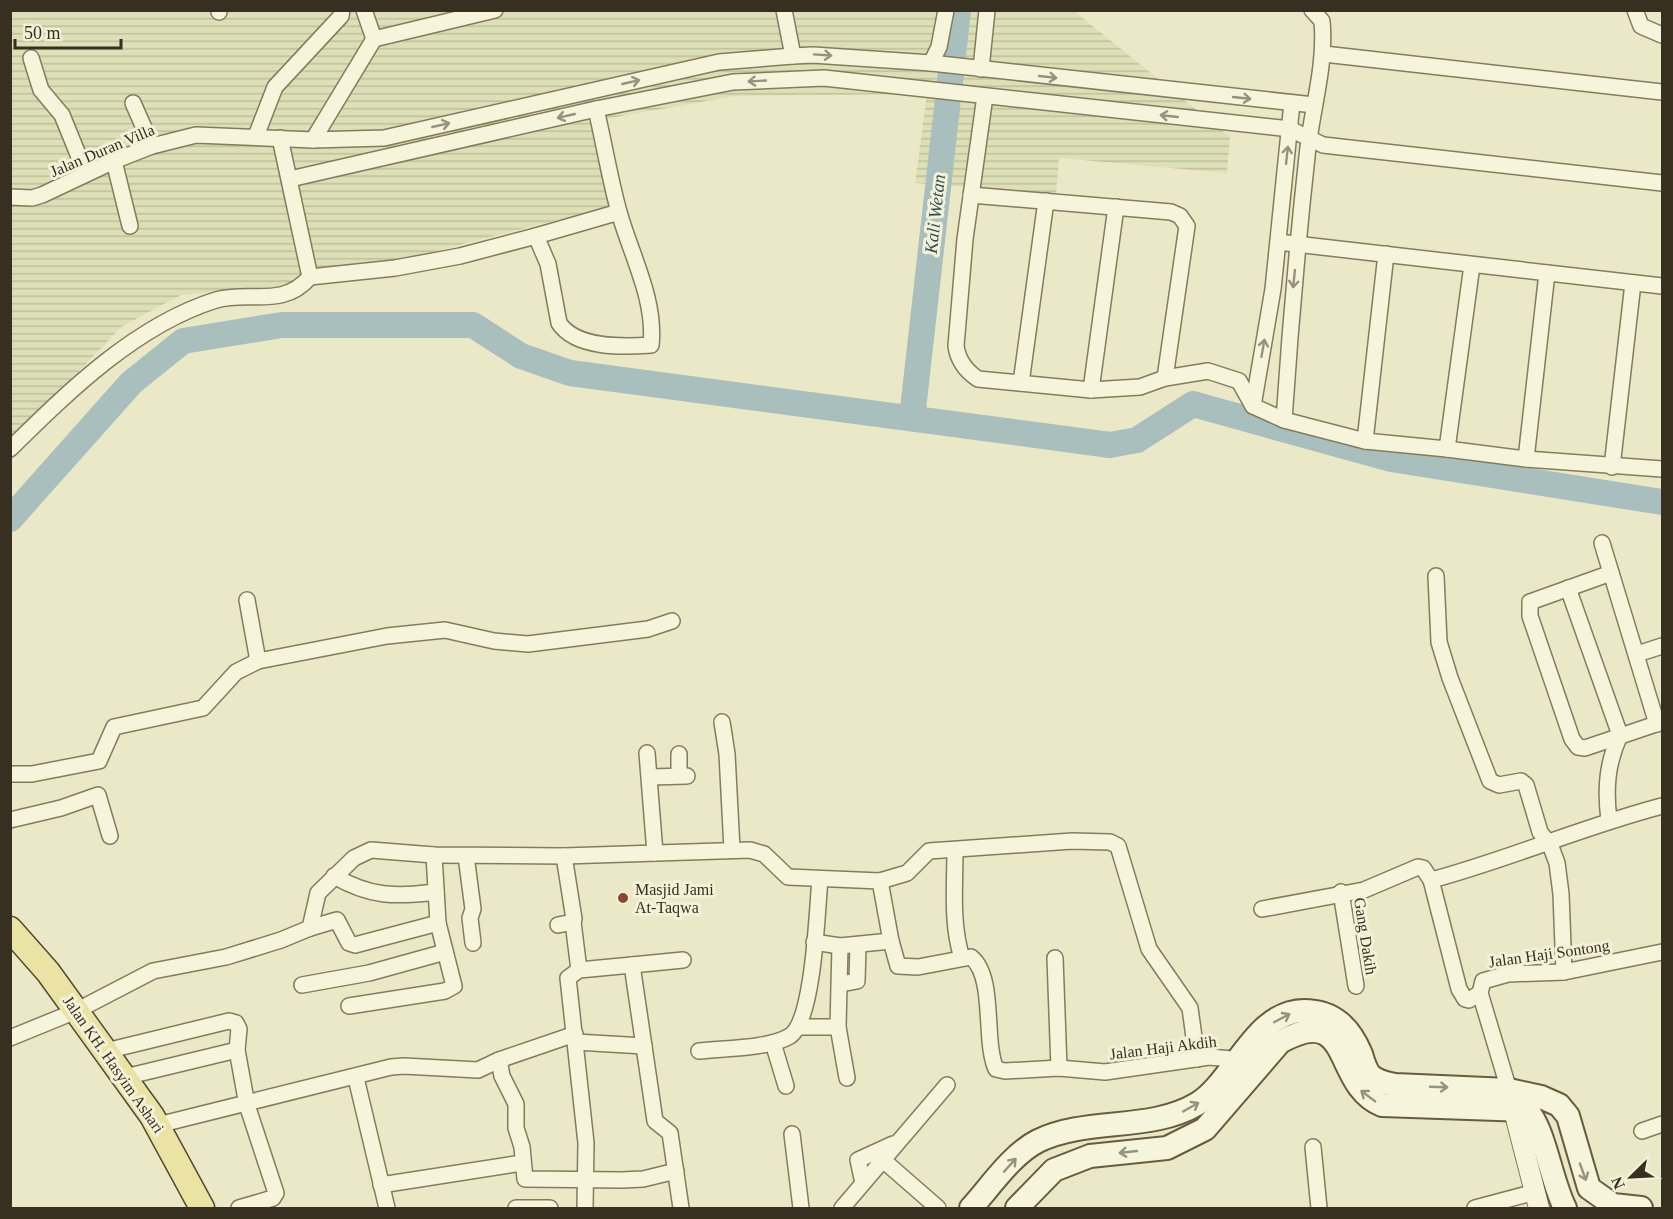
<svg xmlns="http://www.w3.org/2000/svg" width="1673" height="1219" font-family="Georgia,serif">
<defs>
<pattern id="farmland-rules" width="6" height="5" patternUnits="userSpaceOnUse" patternTransform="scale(1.5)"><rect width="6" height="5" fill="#dddfb6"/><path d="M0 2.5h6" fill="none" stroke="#bec09c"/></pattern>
</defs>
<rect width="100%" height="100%" fill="#ebe8c8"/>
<polygon fill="url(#farmland-rules)" points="11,11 1074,11 1230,137 1227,173 1059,158 1056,194 915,183 927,94 736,96 593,121 612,206 303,285 181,295 121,327 11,443"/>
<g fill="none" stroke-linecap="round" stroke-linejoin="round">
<g stroke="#a8bfbd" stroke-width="26">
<polyline points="912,418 958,10"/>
<polyline points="10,519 131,383 183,341 282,325 473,325 521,356 570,373 1110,445 1137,440 1193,404 1391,459 1662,502"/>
</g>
<g stroke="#857b5e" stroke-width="18">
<g id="minor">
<polyline points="219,10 219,12"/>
<polyline points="364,10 374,39"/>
<polyline points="784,10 793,56"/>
<polyline points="1635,10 1641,26 1662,35"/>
<polyline points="1324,54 1662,92"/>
<polyline points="31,58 41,90 62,115 86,174"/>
<polyline points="931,63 939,47 946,10"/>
<polyline points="981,69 987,10"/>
<path d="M985,96L965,239L956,346C958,361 966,371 978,379L1091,390L1140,387L1165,378L1208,371L1239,381L1253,406L1284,420L1365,441L1447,449L1472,265"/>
<polyline points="133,103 152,146"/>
<polyline points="256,136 275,87 341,16 342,10"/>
<polyline points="313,140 374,39 495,10"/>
<polyline points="114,161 130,226"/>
<polyline points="290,179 596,109 733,82 824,78 1290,129 1323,145 1662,183"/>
<polyline points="971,195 1171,212 1180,216 1187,226 1165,378"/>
<polyline points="10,197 32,198 42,195 114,161 152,146 196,135 313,140 384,138 719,62 793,56 813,55 931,63 1314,105"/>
<polyline points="536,236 619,212"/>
<polyline points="1278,242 1662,286"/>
<path d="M310,277L395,268L460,256L536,236L548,264L559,323C576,349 624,347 651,345C656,300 631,255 619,212C610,180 604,143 596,109"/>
<polyline points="1021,383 1046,201"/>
<polyline points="1091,390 1116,207"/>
<polyline points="1253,406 1273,289 1292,103"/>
<path d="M1284,420C1290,329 1298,238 1308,147C1313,105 1326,64 1322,21L1312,10"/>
<polyline points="1365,441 1386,254"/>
<path d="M10,449C69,391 136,325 216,300C250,290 282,309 310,277L280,138"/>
<polyline points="1447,449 1526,459 1662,469"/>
<polyline points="1526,459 1547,273"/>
<polyline points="1612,467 1633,283"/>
<polyline points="1602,543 1657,724"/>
<polyline points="1611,573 1530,602 1530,616 1572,739 1578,747 1585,748 1662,722"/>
<polyline points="1436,576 1439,642 1450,678 1490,781 1499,785 1521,781 1526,785 1540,832 1551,847 1557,863 1561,894 1564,972"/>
<path d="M1568,588L1620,735C1607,763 1605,789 1609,820"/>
<polyline points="247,600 258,661"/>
<polyline points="1637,654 1662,646"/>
<polyline points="722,722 727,754 732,849"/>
<polyline points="647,753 655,853"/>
<polyline points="10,774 32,774 99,761 114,727 203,708 236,672 258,661 387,636 445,630 494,641 528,644 648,629 672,621"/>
<polyline points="679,775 679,754"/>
<polyline points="650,777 687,776"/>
<polyline points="10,820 61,808 98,795 110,836"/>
<path d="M955,850C955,886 951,924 962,958"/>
<polyline points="466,856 473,909 470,918 473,943"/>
<path d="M334,876C370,897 395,897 436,892"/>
<polyline points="1431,880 1459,989 1465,999 1469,1000 1480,993"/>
<path d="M880,881L891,941L898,966L918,967L971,957C996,977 983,1040 996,1069L1005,1071L1059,1068L1105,1072L1209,1057L1244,1060"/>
<polyline points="1341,892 1356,986"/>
<path d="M1262,909L1364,890L1418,867L1423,868L1431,880L1435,879C1512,858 1585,826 1662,806"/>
<polyline points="573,922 579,970"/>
<polyline points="558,925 573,922 574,919 564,856"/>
<polyline points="310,928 337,920 349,943 355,945 438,923"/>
<polyline points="814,942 840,946 891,941"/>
<polyline points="840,946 838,1027 847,1078"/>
<polyline points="1055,958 1059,1068"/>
<polyline points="841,984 857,981 858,945"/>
<polyline points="302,985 369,973 445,952"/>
<polyline points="349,1006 445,991 454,986 438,923 434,855"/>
<polyline points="798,1027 838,1027"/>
<polyline points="10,1038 76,1011 153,971 226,957 281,940 310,928 318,893 354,858 371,850 434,855 564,856 750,850 764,854 788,877 880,881 907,873 929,851 1072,841 1110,842 1118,846 1149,949 1190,1008 1197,1059"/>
<polyline points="576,1042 644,1046"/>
<polyline points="773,1043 786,1086"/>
<polyline points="106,1051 229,1021 236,1023 239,1029 237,1050 247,1105 276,1193 273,1198 239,1208"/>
<path d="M699,1051C724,1048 768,1049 790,1036C814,1020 817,909 820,879"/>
<polyline points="499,1060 502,1076 516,1104 516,1128 522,1147 525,1179 622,1180 643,1179 676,1171"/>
<polyline points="125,1077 237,1050"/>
<polyline points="356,1078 387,1208"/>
<polyline points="1509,1090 1480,993 1483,981 1508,974 1564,972 1662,952"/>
<polyline points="158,1125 391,1067 404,1066 478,1070 499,1060 575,1034"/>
<polyline points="1642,1131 1662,1124"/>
<polyline points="792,1134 801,1208"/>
<polyline points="1313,1147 1319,1208"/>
<polyline points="883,1160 938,1208"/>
<polyline points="863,1183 858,1160 893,1144"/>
<polyline points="381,1185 522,1163"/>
<polyline points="516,1208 550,1208"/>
<polyline points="585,1208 586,1143 568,978 579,970 632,965"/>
<polyline points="681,1208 670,1133 655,1121 632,965 683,960"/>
<polyline points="842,1208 947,1085"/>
<polyline points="1475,1208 1535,1192"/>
</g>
</g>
<g stroke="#857b5e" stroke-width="22">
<polyline id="tertiary" points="1510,1095 1539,1208"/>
</g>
<g stroke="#675c41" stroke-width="26">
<g id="secondary">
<path d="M971,1208C990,1187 1012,1154 1038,1141C1087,1117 1150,1132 1197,1104C1234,1082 1254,1011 1304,1011C1334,1011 1350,1028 1361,1054C1363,1061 1366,1070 1370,1075C1377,1082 1386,1083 1395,1085L1509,1090L1541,1097L1559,1105L1568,1116L1589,1188L1613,1205L1641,1208"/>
<path d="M1017,1208L1054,1170L1090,1156L1167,1148L1205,1129L1280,1042C1354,1001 1332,1085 1382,1105L1527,1110C1545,1130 1551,1181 1565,1208"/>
</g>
</g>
<g stroke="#534932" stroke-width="27">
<polyline id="primary" points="10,929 48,972 152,1116 202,1208"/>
</g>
<use href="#minor" stroke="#f6f4da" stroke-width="15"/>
<use href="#tertiary" stroke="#f6f4da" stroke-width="20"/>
<use href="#secondary" stroke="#f6f4da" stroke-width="22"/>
<use href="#primary" stroke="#eae3a3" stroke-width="24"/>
</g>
<defs><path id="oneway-shaft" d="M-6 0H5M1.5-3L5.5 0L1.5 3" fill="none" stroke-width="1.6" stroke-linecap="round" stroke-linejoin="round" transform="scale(1.5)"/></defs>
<g stroke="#96927e">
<use href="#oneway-shaft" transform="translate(823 55) rotate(4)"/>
<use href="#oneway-shaft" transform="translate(1048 77) rotate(6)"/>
<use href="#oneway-shaft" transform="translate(757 81) rotate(177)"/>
<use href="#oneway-shaft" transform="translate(631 82) rotate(-13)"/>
<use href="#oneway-shaft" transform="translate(1242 98) rotate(6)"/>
<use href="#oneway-shaft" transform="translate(566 116) rotate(167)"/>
<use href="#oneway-shaft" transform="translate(1169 116) rotate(-174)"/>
<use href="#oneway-shaft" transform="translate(441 125) rotate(-13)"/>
<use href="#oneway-shaft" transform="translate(1287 155) rotate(-84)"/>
<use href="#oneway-shaft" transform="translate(1294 279) rotate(96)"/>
<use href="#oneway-shaft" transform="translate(1263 348) rotate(-80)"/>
<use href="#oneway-shaft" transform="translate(1282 1018) rotate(-28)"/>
<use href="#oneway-shaft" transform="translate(1439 1087) rotate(2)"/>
<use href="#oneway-shaft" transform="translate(1368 1096) rotate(-143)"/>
<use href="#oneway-shaft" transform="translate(1191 1107) rotate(-30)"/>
<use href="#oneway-shaft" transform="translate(1128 1152) rotate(174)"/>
<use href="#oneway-shaft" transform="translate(1010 1165) rotate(-48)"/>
<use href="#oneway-shaft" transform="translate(1583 1172) rotate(70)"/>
</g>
<circle fill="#8e4634" stroke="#f3f1d7" stroke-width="2" cx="623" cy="898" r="6"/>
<g text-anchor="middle" stroke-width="6" stroke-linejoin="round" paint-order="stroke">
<g font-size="16" fill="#373021" stroke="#f3f1d7">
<text transform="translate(102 150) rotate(-23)" y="6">Jalan Duran Villa</text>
<text transform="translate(1366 936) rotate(81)" y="6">Gang Dakih</text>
<text transform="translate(1549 953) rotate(-8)" y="6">Jalan Haji Sontong</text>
<text transform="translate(1163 1047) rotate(-7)" y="6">Jalan Haji Akdih</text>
<text transform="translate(114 1064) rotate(55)" y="6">Jalan KH. Hasyim Ashari</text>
</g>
<g font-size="16" fill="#373021" stroke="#f3f1d7" text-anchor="start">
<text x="635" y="895">Masjid Jami<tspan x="635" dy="18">At-Taqwa</tspan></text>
</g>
<g font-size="18" font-style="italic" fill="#315055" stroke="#f3f1d7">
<text transform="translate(935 214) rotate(-84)" y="6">Kali Wetan</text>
</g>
</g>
<rect width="1673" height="1219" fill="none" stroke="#373021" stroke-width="24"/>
<g transform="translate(1631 1177) rotate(246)" stroke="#f3f1d7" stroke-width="4.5" paint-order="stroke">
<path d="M0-4.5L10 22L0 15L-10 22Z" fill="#373021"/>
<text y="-9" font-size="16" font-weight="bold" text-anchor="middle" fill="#373021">N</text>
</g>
<path d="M15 39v9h106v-9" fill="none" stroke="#373021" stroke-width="3"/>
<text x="24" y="39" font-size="18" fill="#373021" stroke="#f3f1d7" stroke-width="4.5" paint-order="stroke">50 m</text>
</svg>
